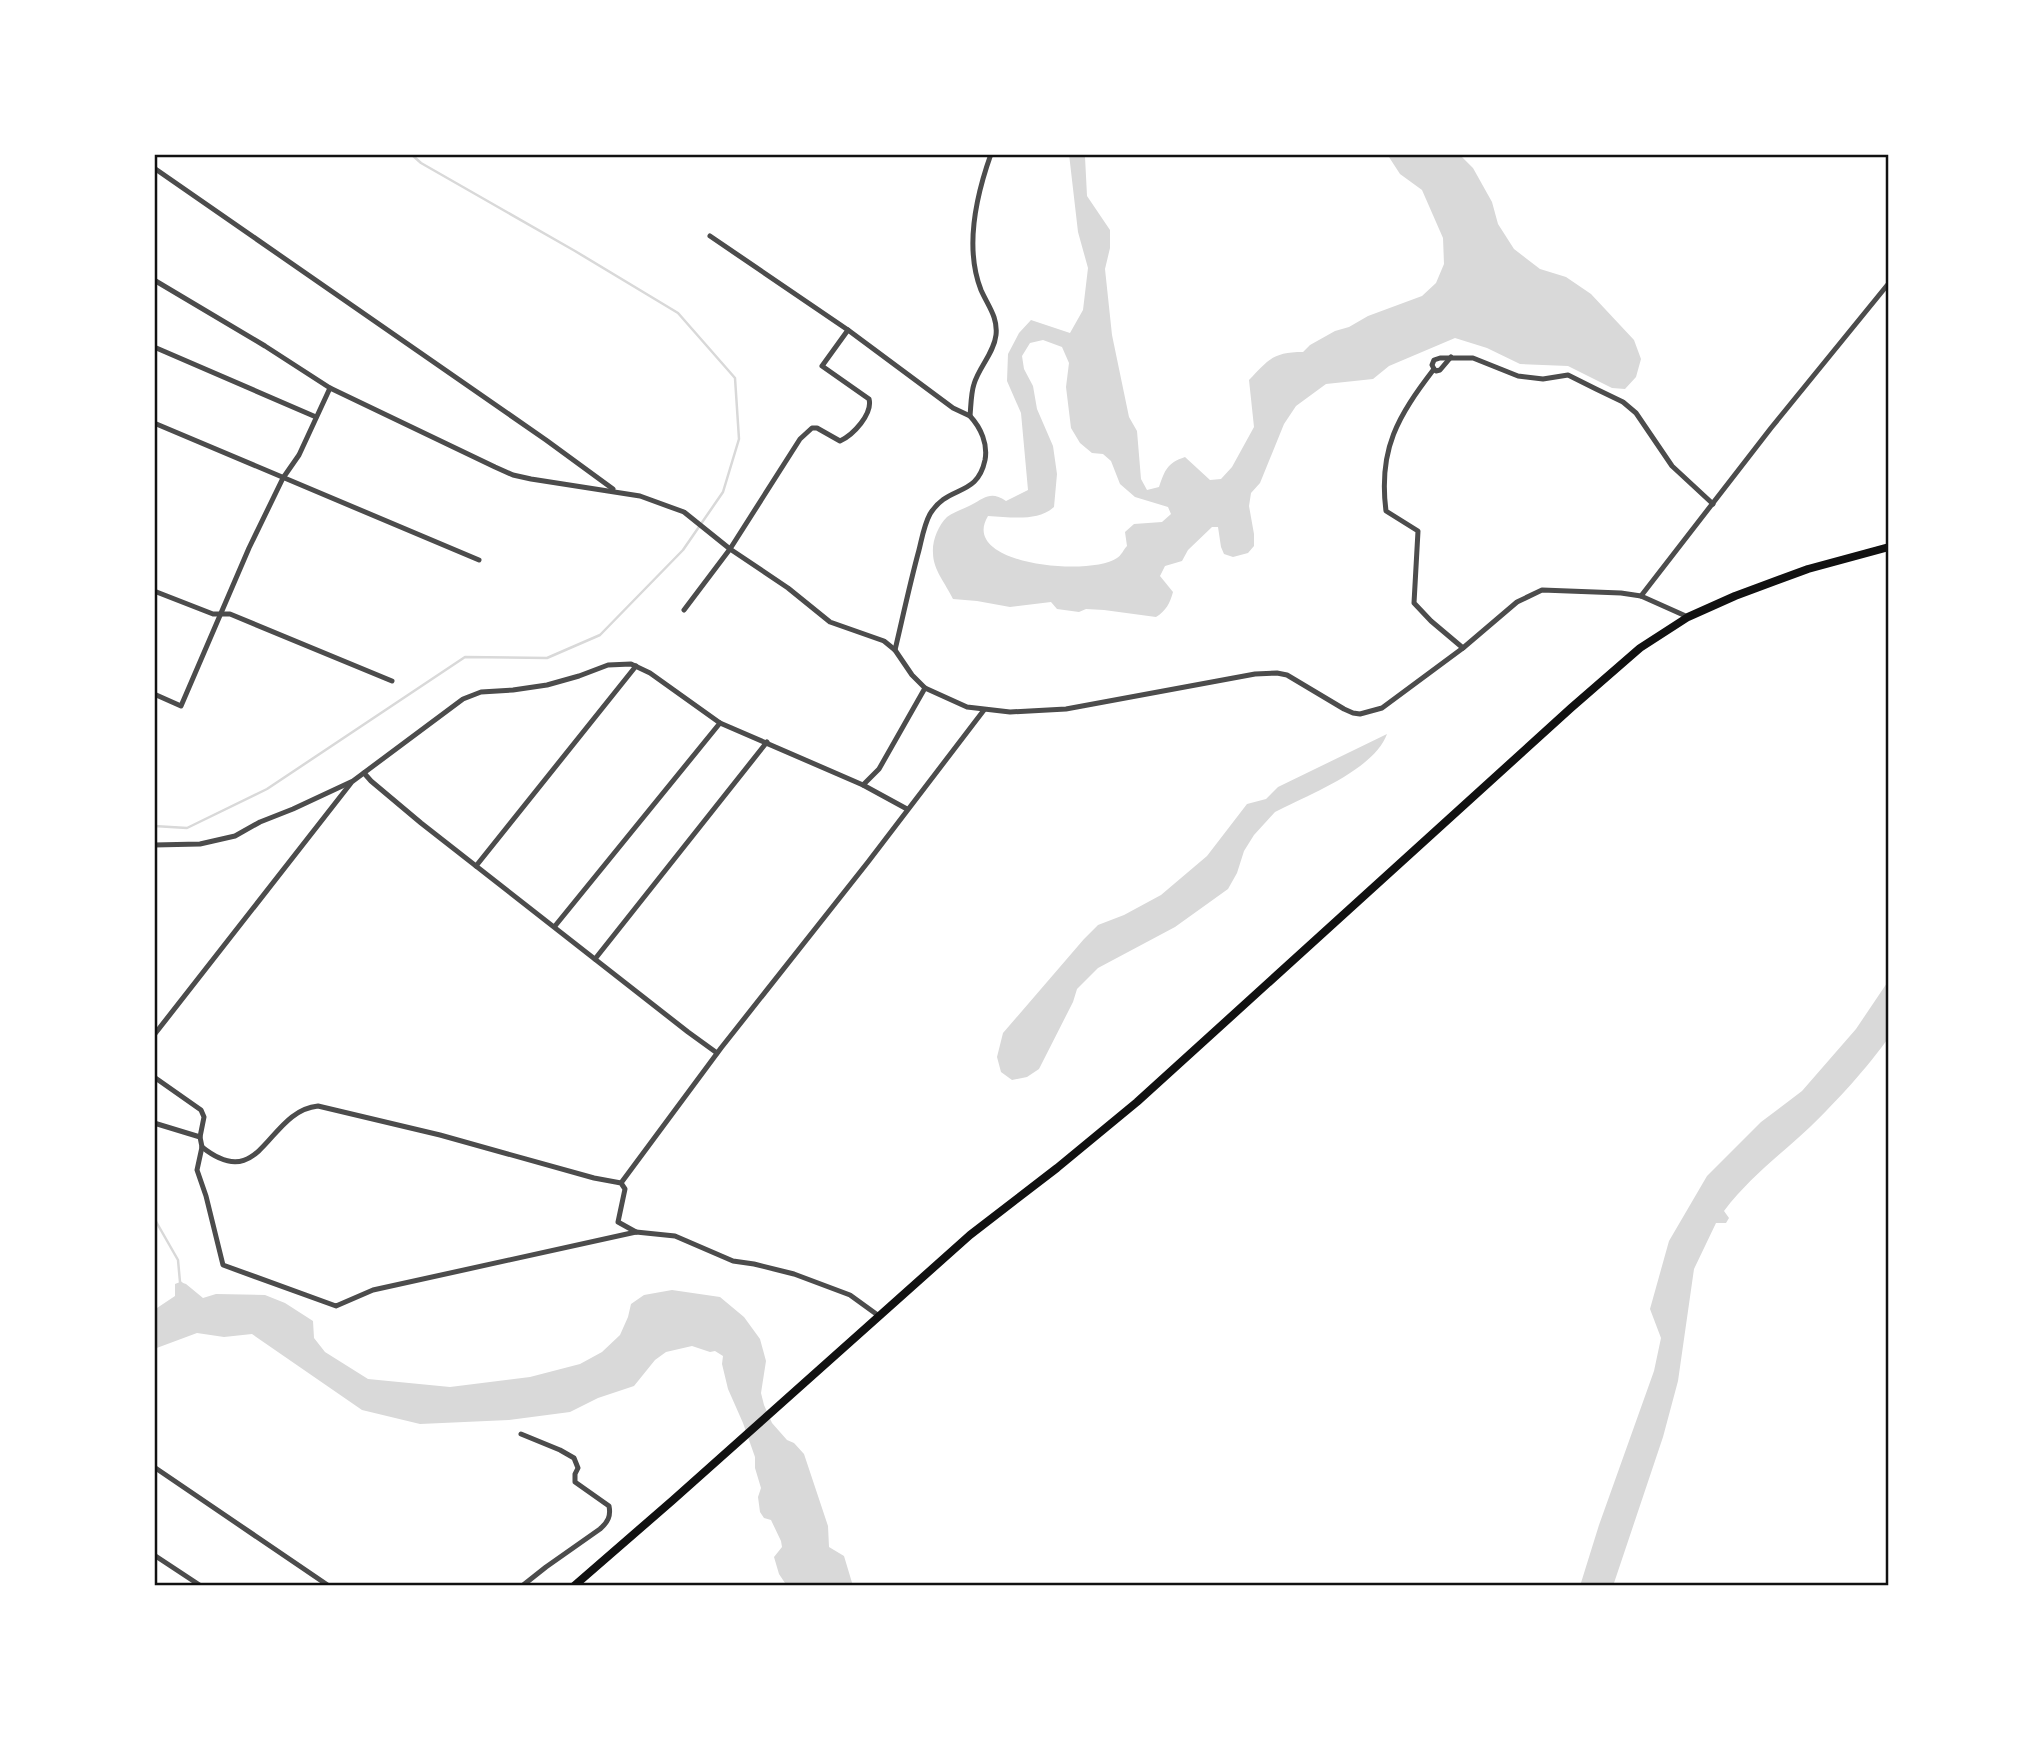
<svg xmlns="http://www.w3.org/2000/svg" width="2043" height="1740" font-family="Inter,sans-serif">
<rect width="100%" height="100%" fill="#fff"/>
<g fill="#d9d9d9" fill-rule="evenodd">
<path d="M1069,154H1084L1085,157L1087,196L1110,230V248L1105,269L1112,335L1129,417L1137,431L1141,479L1147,490L1159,487C1165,470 1167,463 1185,457L1210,480L1221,479L1232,467L1254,427L1249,380C1268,360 1273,352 1303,352L1310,345L1335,331L1349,327L1368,316L1422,296L1436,283L1444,264L1443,238L1422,190L1400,174L1387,154H1459L1473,168L1492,202L1498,224L1514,249L1540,269L1566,277L1591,294L1634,340L1641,359L1636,377L1625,389L1612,388L1568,366L1520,364L1487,348L1455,338L1389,366L1373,379L1326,384L1296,406L1284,424L1260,483L1251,493L1249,506L1254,534V546L1248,553L1233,557L1224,554L1221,547L1218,527H1212L1188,550L1182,561L1165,566L1160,576L1173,592C1170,603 1166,611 1156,617L1104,610L1086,609L1079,612L1057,609L1051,602L1010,607L977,601L953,599C946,584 933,570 933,553C932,541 938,526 947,517C953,512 964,509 971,505C986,497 991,491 1006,501L1028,490L1021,413L1007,381L1008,354L1019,333L1031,320L1070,333L1083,310L1088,268L1078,232ZM1043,340L1062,347L1069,363L1066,387L1071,428L1080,443L1092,453L1103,454L1111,461L1120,484L1135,497L1168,507L1171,514L1162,522L1134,524L1125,532L1127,546C1124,549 1121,556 1117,558C1090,577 958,565 988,516C1011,517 1037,522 1054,507L1057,474L1053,446L1037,409L1033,386L1024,369L1022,356L1030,343Z"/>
<path d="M1387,734C1374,770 1308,795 1275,812L1254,835L1244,851L1237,873L1228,889L1175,927L1098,968L1077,989L1073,1002L1039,1069L1027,1077L1012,1080L1001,1072L997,1057L1003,1033L1084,939L1098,925L1124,915L1161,895L1207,856L1247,804L1266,799L1278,787Z"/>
<path d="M1889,980V1037C1868,1067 1836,1102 1810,1127C1779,1156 1750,1177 1724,1211L1729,1218L1726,1223H1716L1694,1269L1678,1381L1663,1437L1613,1586H1580L1599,1525L1654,1371L1661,1338L1650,1309L1669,1241L1707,1176L1761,1122L1802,1091L1856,1029Z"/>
<polygon points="180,1282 186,1284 203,1298 216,1294 265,1295 285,1303 313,1321 314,1338 325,1352 368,1379 450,1387 530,1377 580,1364 602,1352 620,1335 628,1317 631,1304 644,1295 672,1290 720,1297 744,1317 760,1339 766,1361 761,1393 764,1405 772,1423 787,1440 794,1443 804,1454 828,1526 829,1547 844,1556 853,1586 787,1586 779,1574 774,1557 782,1547 781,1541 771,1520 764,1518 760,1512 758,1497 761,1488 755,1468 755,1457 743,1423 728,1389 722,1364 723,1356 715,1351 710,1352 692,1346 666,1352 655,1360 634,1386 598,1398 570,1412 509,1420 420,1424 362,1410 252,1334 224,1337 197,1333 154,1349 154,1310 175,1296 175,1284"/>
</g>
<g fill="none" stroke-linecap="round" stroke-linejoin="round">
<g stroke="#d9d9d9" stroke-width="2.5">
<polyline points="154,826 187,828 267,789 465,657 547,658 600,635 683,550 723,492 739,439 735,378 678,313 575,251 421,163 411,154"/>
<polyline points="154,1218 178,1260 180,1282 182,1284"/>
</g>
<g stroke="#4c4c4c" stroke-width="5">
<polyline points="154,168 546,440 613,489"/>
<polyline points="710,236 848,330 953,408 970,416"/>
<polyline points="154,280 265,346 330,388 495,467 513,475 531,479 640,496 684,512 730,549 788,588 830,622 884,641 895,650 912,675 925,688 967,707 1010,712 1066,709 1255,674 1277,673 1287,675 1344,709 1353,713 1360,714 1382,708 1463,648 1517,602 1542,590 1621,593 1641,596 1688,617"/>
<polyline points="154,347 316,417"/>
<polyline points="1434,369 1436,371 1440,370 1451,357"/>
<polyline points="154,423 479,560"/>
<polyline points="154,591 213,614 230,614 392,681"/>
<polyline points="1641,596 1771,428 1889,283"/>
<path d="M684,610L730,549L800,439L812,428H817L840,441C853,435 873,414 869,399L822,366L848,330"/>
<path d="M1463,648L1431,621L1414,603L1418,531L1386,511C1378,449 1398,416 1434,369L1432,365L1434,360L1440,358H1473L1518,376L1543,379L1568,375L1596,389L1623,402L1636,413L1672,466L1713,504"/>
<path d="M895,650C903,616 910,583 919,550C922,538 924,525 930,514C948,484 977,498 985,460C988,444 981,428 970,416C971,405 971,393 974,384C979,367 994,353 996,335C998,317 988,306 981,290C964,247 976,196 991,154"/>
<polyline points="154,694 181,706 249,548 283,478 299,455 330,388"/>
<polyline points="364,773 371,781 421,823 688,1032 717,1053"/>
<polyline points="907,809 863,785 879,769 925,688"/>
<polyline points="154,845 200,844 235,836 260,822 293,809 353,781 463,699 481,692 513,690 547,685 579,676 608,665 631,664 650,673 720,723 863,785"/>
<polyline points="476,866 636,666"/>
<polyline points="555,926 720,723"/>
<polyline points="595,959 767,742"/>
<polyline points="154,1035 351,783"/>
<polyline points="154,1077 201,1110 204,1117 200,1137 202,1147 197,1170 206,1196 223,1265 336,1306 373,1290 636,1232 675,1236 733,1261 754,1264 794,1274 850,1295 879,1316"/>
<polyline points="154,1123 200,1137"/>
<path d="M202,1147C262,1195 267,1111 318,1106L440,1135L594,1178L621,1183L625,1189L618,1222L636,1232"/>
<polyline points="621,1183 721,1048 868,862 984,710"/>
<path d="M521,1434L560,1450L574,1458L578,1468L575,1474V1482L609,1506C611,1516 608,1522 600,1529L546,1567L522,1586"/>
<polyline points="154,1467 329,1586"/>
<polyline points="154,1555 201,1586"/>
</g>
<polyline stroke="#111" stroke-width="8" points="574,1586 673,1500 970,1235 1057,1168 1137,1102 1571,708 1640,648 1688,617 1735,596 1808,569 1889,547"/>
</g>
<rect width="2043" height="1740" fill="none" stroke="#ffffff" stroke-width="312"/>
<rect x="156" y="156" width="1731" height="1428" fill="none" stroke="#111" stroke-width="2.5"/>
</svg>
